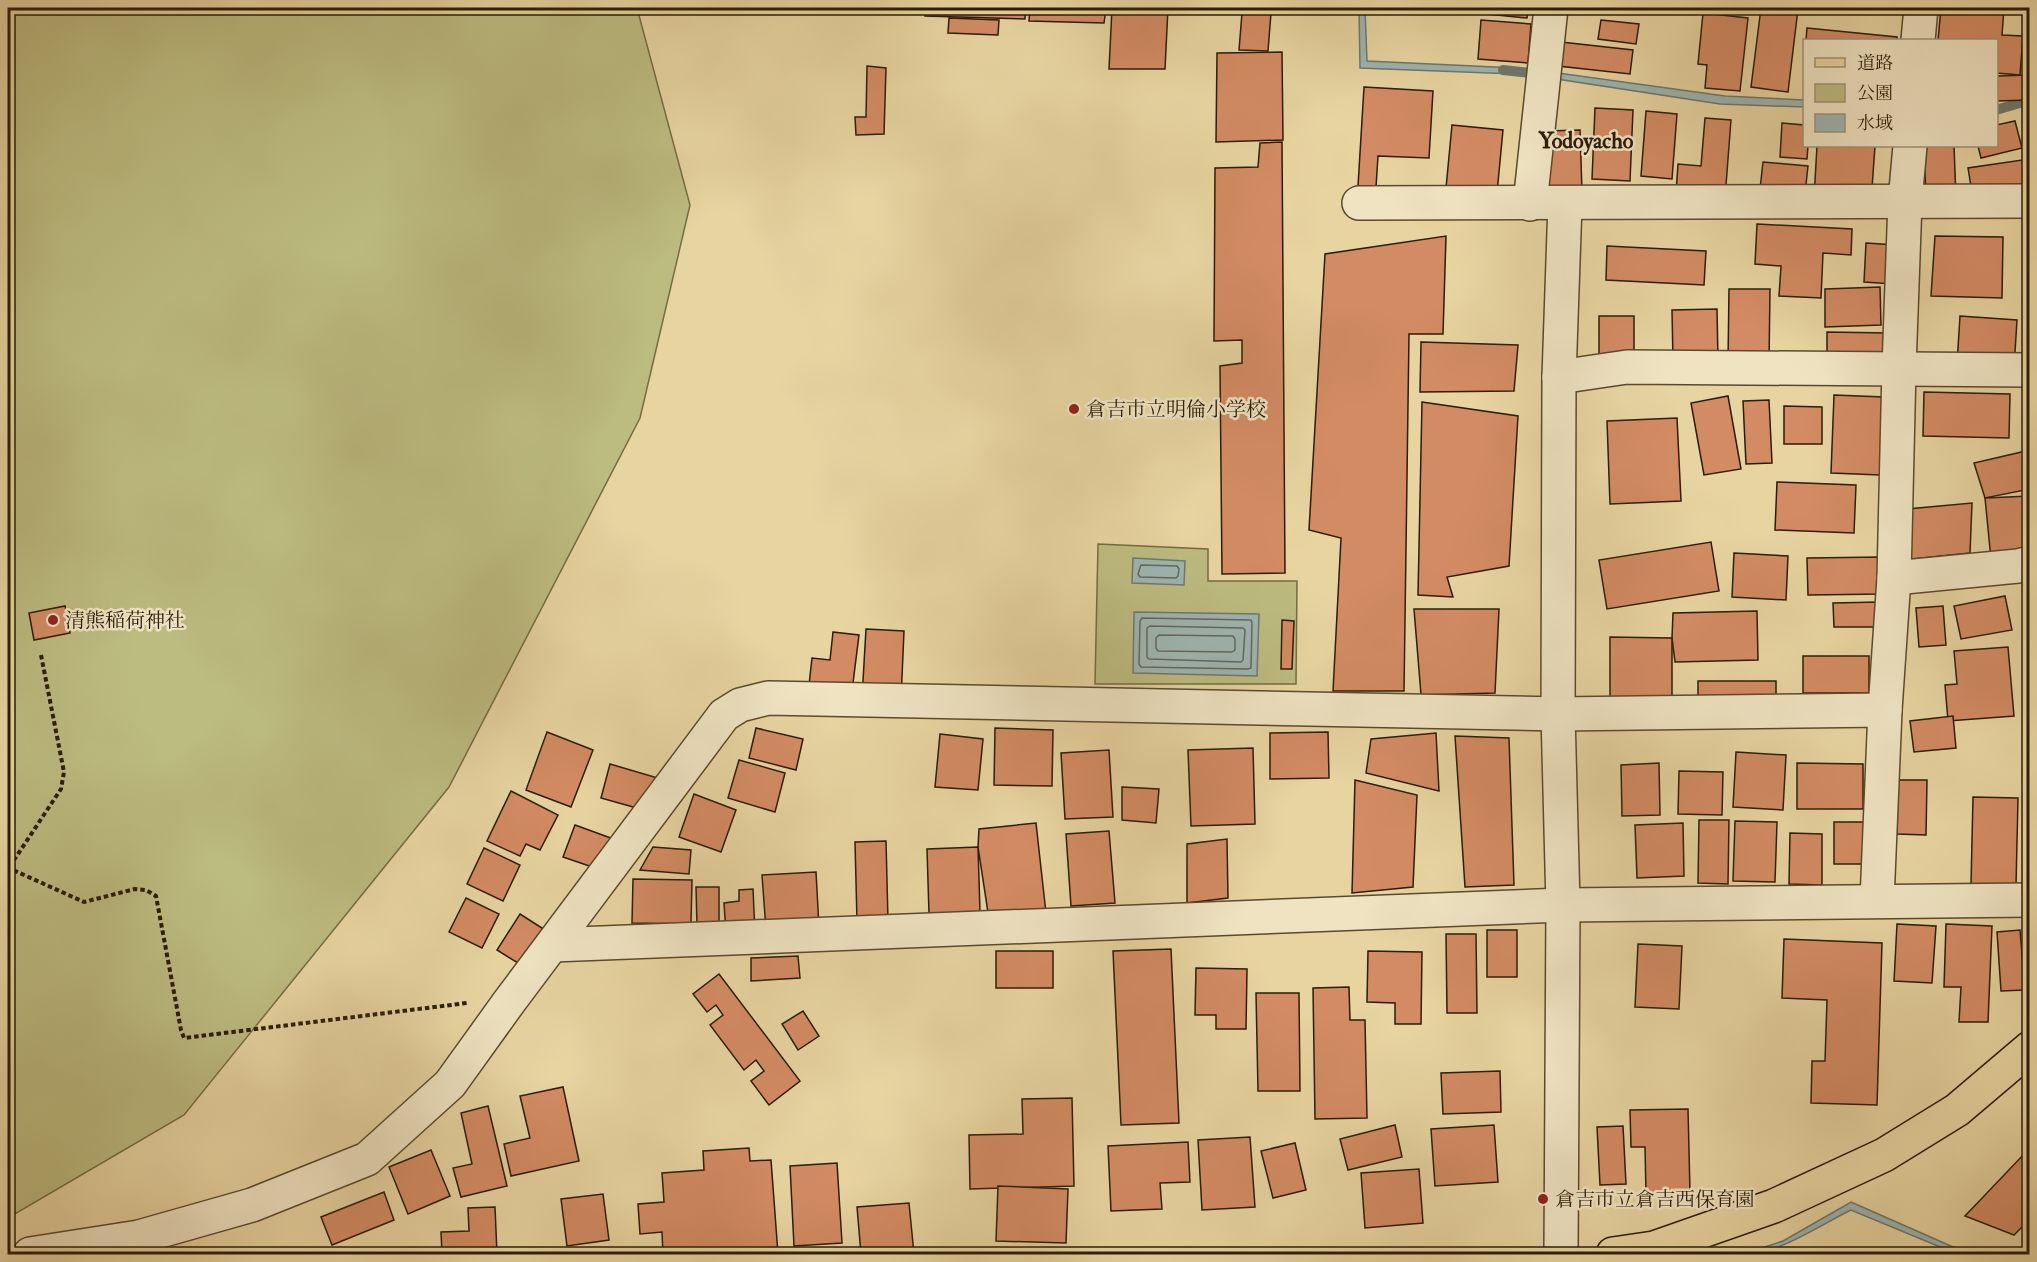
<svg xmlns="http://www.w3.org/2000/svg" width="2037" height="1262" font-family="'IM FELL Double Pica','Noto Serif JP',serif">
<rect width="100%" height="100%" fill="#e7d4a1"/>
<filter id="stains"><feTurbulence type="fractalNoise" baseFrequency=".00333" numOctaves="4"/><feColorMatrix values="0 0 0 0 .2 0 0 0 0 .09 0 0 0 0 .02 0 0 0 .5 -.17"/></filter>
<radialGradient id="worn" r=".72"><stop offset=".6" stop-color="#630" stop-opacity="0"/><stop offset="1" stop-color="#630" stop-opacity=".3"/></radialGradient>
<g fill="#bcbb80" stroke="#746c43" stroke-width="1.5">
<polygon points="8,8 637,8 690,205 640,418 449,787 184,1115 8,1218"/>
<polygon points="1098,544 1208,549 1208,581 1297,581 1296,684 1095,684"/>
</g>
<g fill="#9db5b1" stroke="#6f786d" stroke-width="1.5">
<polygon points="1359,8 1365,8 1367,61 1516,68 1515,74 1360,68"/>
<polygon points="1558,73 1725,96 1804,100 1804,107 1720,104 1557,79"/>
<polygon points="1133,558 1185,561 1184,585 1132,583"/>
<polygon points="1134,612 1259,614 1257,676 1133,673"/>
<path d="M1851,1202L1969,1254H1957L1851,1210C1820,1225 1778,1255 1743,1254L1783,1241Z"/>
</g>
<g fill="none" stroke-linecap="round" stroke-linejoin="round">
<g stroke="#64685c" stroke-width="1.5">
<polygon points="1141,565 1177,566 1179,569 1178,576 1176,578 1140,577 1138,574"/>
<polygon points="1142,618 1251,620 1252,623 1251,668 1248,669 1141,667 1139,664 1140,621"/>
<polygon points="1150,626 1243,628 1245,630 1243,660 1241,662 1149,659 1147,657 1147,628"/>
<polygon points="1159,635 1233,636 1235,639 1235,650 1232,652 1158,651 1156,648 1156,638"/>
</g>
<g stroke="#6f786d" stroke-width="10">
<polyline points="1503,70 1541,74"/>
<polyline points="1996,110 2030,100"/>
</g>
</g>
<g fill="#d38b63" stroke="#2b1c06" stroke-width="1.5">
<polygon points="926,8 1026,8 1025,19 925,16"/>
<polygon points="1030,8 1078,8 1106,9 1104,23 1029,21"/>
<polygon points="1112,8 1168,8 1165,69 1109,69"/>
<rect x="1242" y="8" width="47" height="4"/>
<polygon points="1457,8 1528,8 1527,18 1457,11"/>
<polygon points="1761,8 1798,9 1788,92 1751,87"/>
<polygon points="1941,8 2004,8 2002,35 2023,36 2020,75 1996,73 1996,40 1938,40"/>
<polygon points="2027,8 2030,8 2030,26 2020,12"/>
<polygon points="1242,13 1271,13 1268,51 1239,50"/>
<polygon points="1703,13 1748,18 1740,91 1705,88 1707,65 1698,64"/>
<polygon points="949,18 999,20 998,35 948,33"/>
<polygon points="1481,20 1531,24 1528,63 1478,59"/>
<polygon points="1601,20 1639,24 1636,44 1598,39"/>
<polygon points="1807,28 1897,37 1897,40 1806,40"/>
<polygon points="1561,42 1633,50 1630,74 1558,66"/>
<polygon points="1282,52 1283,140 1216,142 1217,53"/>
<polygon points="867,66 886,68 884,134 856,135 855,117 866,117"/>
<polygon points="2030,75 2030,100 1996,101 1996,76"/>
<polygon points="1364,87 1433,91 1429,158 1378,156 1376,187 1358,186"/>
<polygon points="1595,108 1633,110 1630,181 1592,179"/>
<polygon points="1646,111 1677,114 1672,179 1641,176"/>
<polygon points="1705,118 1731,120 1725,198 1676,194 1678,164 1701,166"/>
<polygon points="2015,121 2022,148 1981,158 1978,146 1996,146 1996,125"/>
<polygon points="1782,123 1804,125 1804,146 1808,146 1807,159 1780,157"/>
<polygon points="1452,125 1503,130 1497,193 1446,188"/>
<polygon points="1580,130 1582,192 1549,193 1547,131"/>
<polygon points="1282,142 1285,573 1222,574 1220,366 1242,363 1242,340 1214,341 1215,168 1258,167 1260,143"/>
<polygon points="1817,146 1875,146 1871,202 1814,198"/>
<polygon points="1924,146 1954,146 1956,198 1926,199"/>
<polygon points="2022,160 2028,196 1974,205 1968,168"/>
<polygon points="1763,162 1808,166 1804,203 1759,198"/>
<polygon points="1757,224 1852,229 1851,255 1823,253 1821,298 1779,296 1781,266 1755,264"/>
<polygon points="1446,236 1443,334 1409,334 1404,691 1333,691 1341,538 1309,530 1325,254"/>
<polygon points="1935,236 2003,237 2002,298 1931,296"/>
<polygon points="1866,243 1896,245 1894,284 1864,282"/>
<polygon points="1607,246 1706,251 1704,285 1606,280"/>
<polygon points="1880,287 1881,325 1825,327 1825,289"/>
<polygon points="1729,289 1770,289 1769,364 1728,363"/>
<polygon points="1717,309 1718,361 1673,362 1672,310"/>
<rect x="1599" y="316" width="35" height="52"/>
<polygon points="1960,316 2017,320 2014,368 1957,364"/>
<polygon points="1827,332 1889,333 1889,366 1827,366"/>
<polygon points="1421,342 1518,345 1514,391 1420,392"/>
<polygon points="1924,392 2010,394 2009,438 1923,436"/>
<polygon points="1834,395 1884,397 1880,475 1831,473"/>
<polygon points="1728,396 1741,469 1704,475 1691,403"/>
<polygon points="1769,400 1772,463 1746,464 1743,401"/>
<polygon points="1422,402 1518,416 1509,566 1447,577 1453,597 1418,595"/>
<polygon points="1784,406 1822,407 1822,444 1784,444"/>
<polygon points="1677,418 1681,501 1610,504 1607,421"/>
<polygon points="2026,451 2030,462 2030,489 1985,498 1974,463"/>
<polygon points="1777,482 1856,485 1854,533 1775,530"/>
<polygon points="2030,496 2030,562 1992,569 1985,498"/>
<polygon points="1972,503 1970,553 1894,561 1896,510"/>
<polygon points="1711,542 1719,591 1607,609 1599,560"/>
<polygon points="1734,553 1788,556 1786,600 1732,597"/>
<polygon points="1882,557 1883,594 1808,595 1807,558"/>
<polygon points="2005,596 2012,630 1961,639 1954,606"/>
<polygon points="1879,602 1880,627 1834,627 1833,603"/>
<polygon points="65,606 70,633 34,640 29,613"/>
<polygon points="1943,606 1946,645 1919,647 1916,608"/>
<polygon points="1414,609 1499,609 1495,693 1421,695"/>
<polygon points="1757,611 1758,660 1675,662 1672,638 1673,613"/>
<polygon points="1282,620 1294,621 1292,669 1281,669"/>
<polygon points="866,629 904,631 901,700 862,698"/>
<polygon points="833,632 859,635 851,699 808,694 812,658 830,660"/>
<polygon points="1610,637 1672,638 1672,698 1610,697"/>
<polygon points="2008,647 2014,716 1948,721 1945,685 1957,684 1954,651"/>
<rect x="1803" y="656" width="66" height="37"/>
<rect x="1698" y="681" width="78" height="30"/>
<polygon points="1953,716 1956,748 1914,752 1910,721"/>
<polygon points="756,728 803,739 796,770 749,758"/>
<polygon points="995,728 1053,730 1052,786 994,785"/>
<polygon points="547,732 593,750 571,807 526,790"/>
<polygon points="1328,732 1329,778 1270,779 1270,733"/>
<polygon points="1436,733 1439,791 1366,773 1371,739"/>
<polygon points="940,734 983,739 978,790 935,787"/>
<polygon points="1455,736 1509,738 1514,885 1465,887"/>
<polygon points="1253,748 1255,824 1191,826 1188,750"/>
<polygon points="2023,748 2030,748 2030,784 2024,784"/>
<polygon points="1109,750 1113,817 1065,819 1061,753"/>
<polygon points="1736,752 1786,755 1783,810 1733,807"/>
<polygon points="739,760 785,773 775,812 728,798"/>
<polygon points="1659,763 1660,815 1622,816 1621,765"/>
<polygon points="1797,763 1863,764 1863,809 1797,809"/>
<polygon points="610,764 661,779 651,812 601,798"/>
<polygon points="1679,771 1723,772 1722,815 1678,814"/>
<polygon points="1355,780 1417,795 1413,887 1352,893"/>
<polygon points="1898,780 1927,780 1926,835 1897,834"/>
<polygon points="1122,787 1159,789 1156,823 1122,820"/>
<polygon points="511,791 558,815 540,850 526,844 520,856 487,841"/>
<polygon points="694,794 736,810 721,852 679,837"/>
<polygon points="1973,797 2018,798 2016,886 1971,885"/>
<polygon points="1699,820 1729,820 1728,884 1698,883"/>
<polygon points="1735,821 1777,822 1775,882 1733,881"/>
<rect x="1834" y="822" width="36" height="42"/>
<polygon points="1036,823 1046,913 989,919 978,847 979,829"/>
<polygon points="1683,823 1684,876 1637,878 1635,825"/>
<polygon points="575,825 619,841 607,872 563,857"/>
<polygon points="1109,831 1115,903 1071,906 1066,834"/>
<polygon points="1790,833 1822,834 1822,885 1789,884"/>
<polygon points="1227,839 1228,898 1187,903 1187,844"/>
<polygon points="886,841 888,921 857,921 855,842"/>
<polygon points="653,847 691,850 689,874 640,870"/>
<polygon points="978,847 980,912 929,914 927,849"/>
<polygon points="484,848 520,865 503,901 467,884"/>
<polygon points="816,872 819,927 766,930 762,875"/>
<polygon points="633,879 692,880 691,924 632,923"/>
<polygon points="696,887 719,887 719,926 697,926"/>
<polygon points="753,889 755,933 726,934 724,903 739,901 739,890"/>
<polygon points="466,898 499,914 482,948 449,932"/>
<polygon points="520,914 553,935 531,971 497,950"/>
<polygon points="1897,924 1936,926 1932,983 1894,981"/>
<polygon points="1946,924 1992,926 1988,1022 1959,1022 1961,987 1944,987"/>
<rect x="1487" y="930" width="30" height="47"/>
<polygon points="2020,930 2025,990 2001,991 1997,932"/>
<polygon points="1446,934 1476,934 1477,1013 1447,1013"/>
<polygon points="1784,939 1882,943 1877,1105 1811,1103 1812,1061 1825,1061 1827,1000 1782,998"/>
<polygon points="1638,944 1682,946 1679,1009 1635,1007"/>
<polygon points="1171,949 1179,1123 1121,1125 1113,951"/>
<rect x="996" y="951" width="57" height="37"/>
<polygon points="1368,951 1422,952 1421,1024 1395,1024 1395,1003 1367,1002"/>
<polygon points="798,956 800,978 751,981 751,958"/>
<polygon points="1196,968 1247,969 1246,1029 1216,1029 1216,1015 1195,1015"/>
<polygon points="719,974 800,1081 769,1105 751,1081 764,1071 756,1060 744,1070 710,1025 723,1015 716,1005 707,1012 693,994"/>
<polygon points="1349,987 1350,1020 1365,1020 1367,1118 1315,1119 1313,988"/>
<polygon points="1256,993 1299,993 1300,1091 1258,1091"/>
<polygon points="803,1011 819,1036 798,1050 782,1024"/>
<polygon points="1500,1071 1501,1112 1443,1114 1441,1073"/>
<polygon points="563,1087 579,1161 511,1176 504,1144 530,1138 520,1096"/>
<polygon points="1072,1098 1074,1186 970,1189 969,1135 1023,1134 1022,1099"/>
<polygon points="488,1106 507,1186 461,1197 453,1168 472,1164 461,1113"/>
<polygon points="1688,1109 1690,1192 1646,1194 1645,1147 1631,1147 1630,1110"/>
<polygon points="1395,1125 1402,1157 1348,1170 1340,1139"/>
<polygon points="1494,1125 1498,1182 1435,1186 1431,1129"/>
<polygon points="1623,1126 1626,1184 1600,1185 1597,1127"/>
<polygon points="1250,1137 1255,1207 1202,1210 1198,1140"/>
<polygon points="1188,1142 1190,1182 1160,1183 1162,1209 1111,1211 1108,1146"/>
<polygon points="1295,1143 1306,1190 1273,1198 1261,1151"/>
<polygon points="749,1148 750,1161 771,1160 778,1254 663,1254 662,1232 640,1234 638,1204 664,1202 662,1173 704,1170 703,1151"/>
<polygon points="431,1150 450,1196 408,1214 389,1167"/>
<polygon points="2026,1152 2030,1156 2030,1219 2014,1235 1965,1216"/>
<polygon points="837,1163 842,1243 794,1246 790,1166"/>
<polygon points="1419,1169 1423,1223 1365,1228 1361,1173"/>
<polygon points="998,1186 1068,1189 1066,1243 996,1241"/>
<polygon points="384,1192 394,1220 332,1245 321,1217"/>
<polygon points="603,1194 609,1240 567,1246 561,1199"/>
<polygon points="909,1203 914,1254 861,1254 857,1207"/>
<polygon points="495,1207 497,1254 442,1254 441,1232 469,1231 468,1208"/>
</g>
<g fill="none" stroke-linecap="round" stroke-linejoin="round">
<g stroke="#5a4a2d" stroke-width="36">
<g id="minor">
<polyline points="1918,40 1921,8"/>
<polyline points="1359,203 2030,201"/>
<polyline points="1530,204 1551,8"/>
<polyline points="1559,377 1627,367 2030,370"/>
<polyline points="1894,578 2018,566 2030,563"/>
<polyline points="1877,901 1885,710 1894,578 1899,368 1905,201 1910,146"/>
<polyline points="552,945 1563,905 2030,900"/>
<polyline points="30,1254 139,1237 252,1205 367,1159 450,1084 509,1002 724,715 740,705 768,698 1558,714 1885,710"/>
<polyline points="1561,1254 1563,905 1558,714 1559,377 1565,203"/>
</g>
</g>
<g stroke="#2b1c06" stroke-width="36">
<polyline id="major" points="1613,1254 1654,1248 1774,1206 1884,1155 1957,1110 2030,1048"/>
</g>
<polyline stroke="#2b1c06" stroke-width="4" stroke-dasharray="4.5 3" stroke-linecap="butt" points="41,655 64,772 61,789 14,860 13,870 84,902 135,889 146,890 156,896 181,1030 184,1038 467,1003"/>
<use href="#minor" stroke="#efe3c2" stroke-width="33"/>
<use href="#major" stroke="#e7d4a1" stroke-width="33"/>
</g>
<g fill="#8f2418" stroke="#efe3c2" stroke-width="2">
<circle cx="1074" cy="409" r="6"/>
<circle cx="53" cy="620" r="6"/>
<circle cx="1543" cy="1199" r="6"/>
</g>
<g text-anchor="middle" stroke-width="5" stroke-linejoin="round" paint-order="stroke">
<g font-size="20" fill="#2b1c06" stroke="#efe3c2" text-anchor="start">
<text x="1086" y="416">倉吉市立明倫小学校</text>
<text x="65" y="627">清熊稲荷神社</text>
<text x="1555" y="1206">倉吉市立倉吉西保育園</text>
</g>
<g font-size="22" font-weight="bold" fill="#2b1c06" stroke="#efe3c2">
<text x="1586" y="148">Yodoyacho</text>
</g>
</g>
<rect width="2037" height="1262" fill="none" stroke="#e7d4a1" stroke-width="30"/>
<rect x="9" y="9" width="2019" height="1244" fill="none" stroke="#2b1c06" stroke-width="3"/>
<rect x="15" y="15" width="2007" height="1232" fill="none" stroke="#2b1c06" stroke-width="1.5"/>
<rect x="1803" y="39" width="195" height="108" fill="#efe3c2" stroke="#a19377" stroke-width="1.5"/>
<rect x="1815" y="58" width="30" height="9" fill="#e7d4a1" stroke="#a19377" stroke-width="1.5"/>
<text x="1857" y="69" font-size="18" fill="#2b1c06">道路</text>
<rect x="1815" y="84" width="30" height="18" fill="#bcbb80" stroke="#a19377" stroke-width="1.5"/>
<text x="1857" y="99" font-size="18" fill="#2b1c06">公園</text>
<rect x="1815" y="114" width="30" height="18" fill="#9db5b1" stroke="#a19377" stroke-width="1.5"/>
<text x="1857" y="129" font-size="18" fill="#2b1c06">水域</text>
<rect width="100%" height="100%" filter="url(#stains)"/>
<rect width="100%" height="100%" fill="url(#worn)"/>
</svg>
